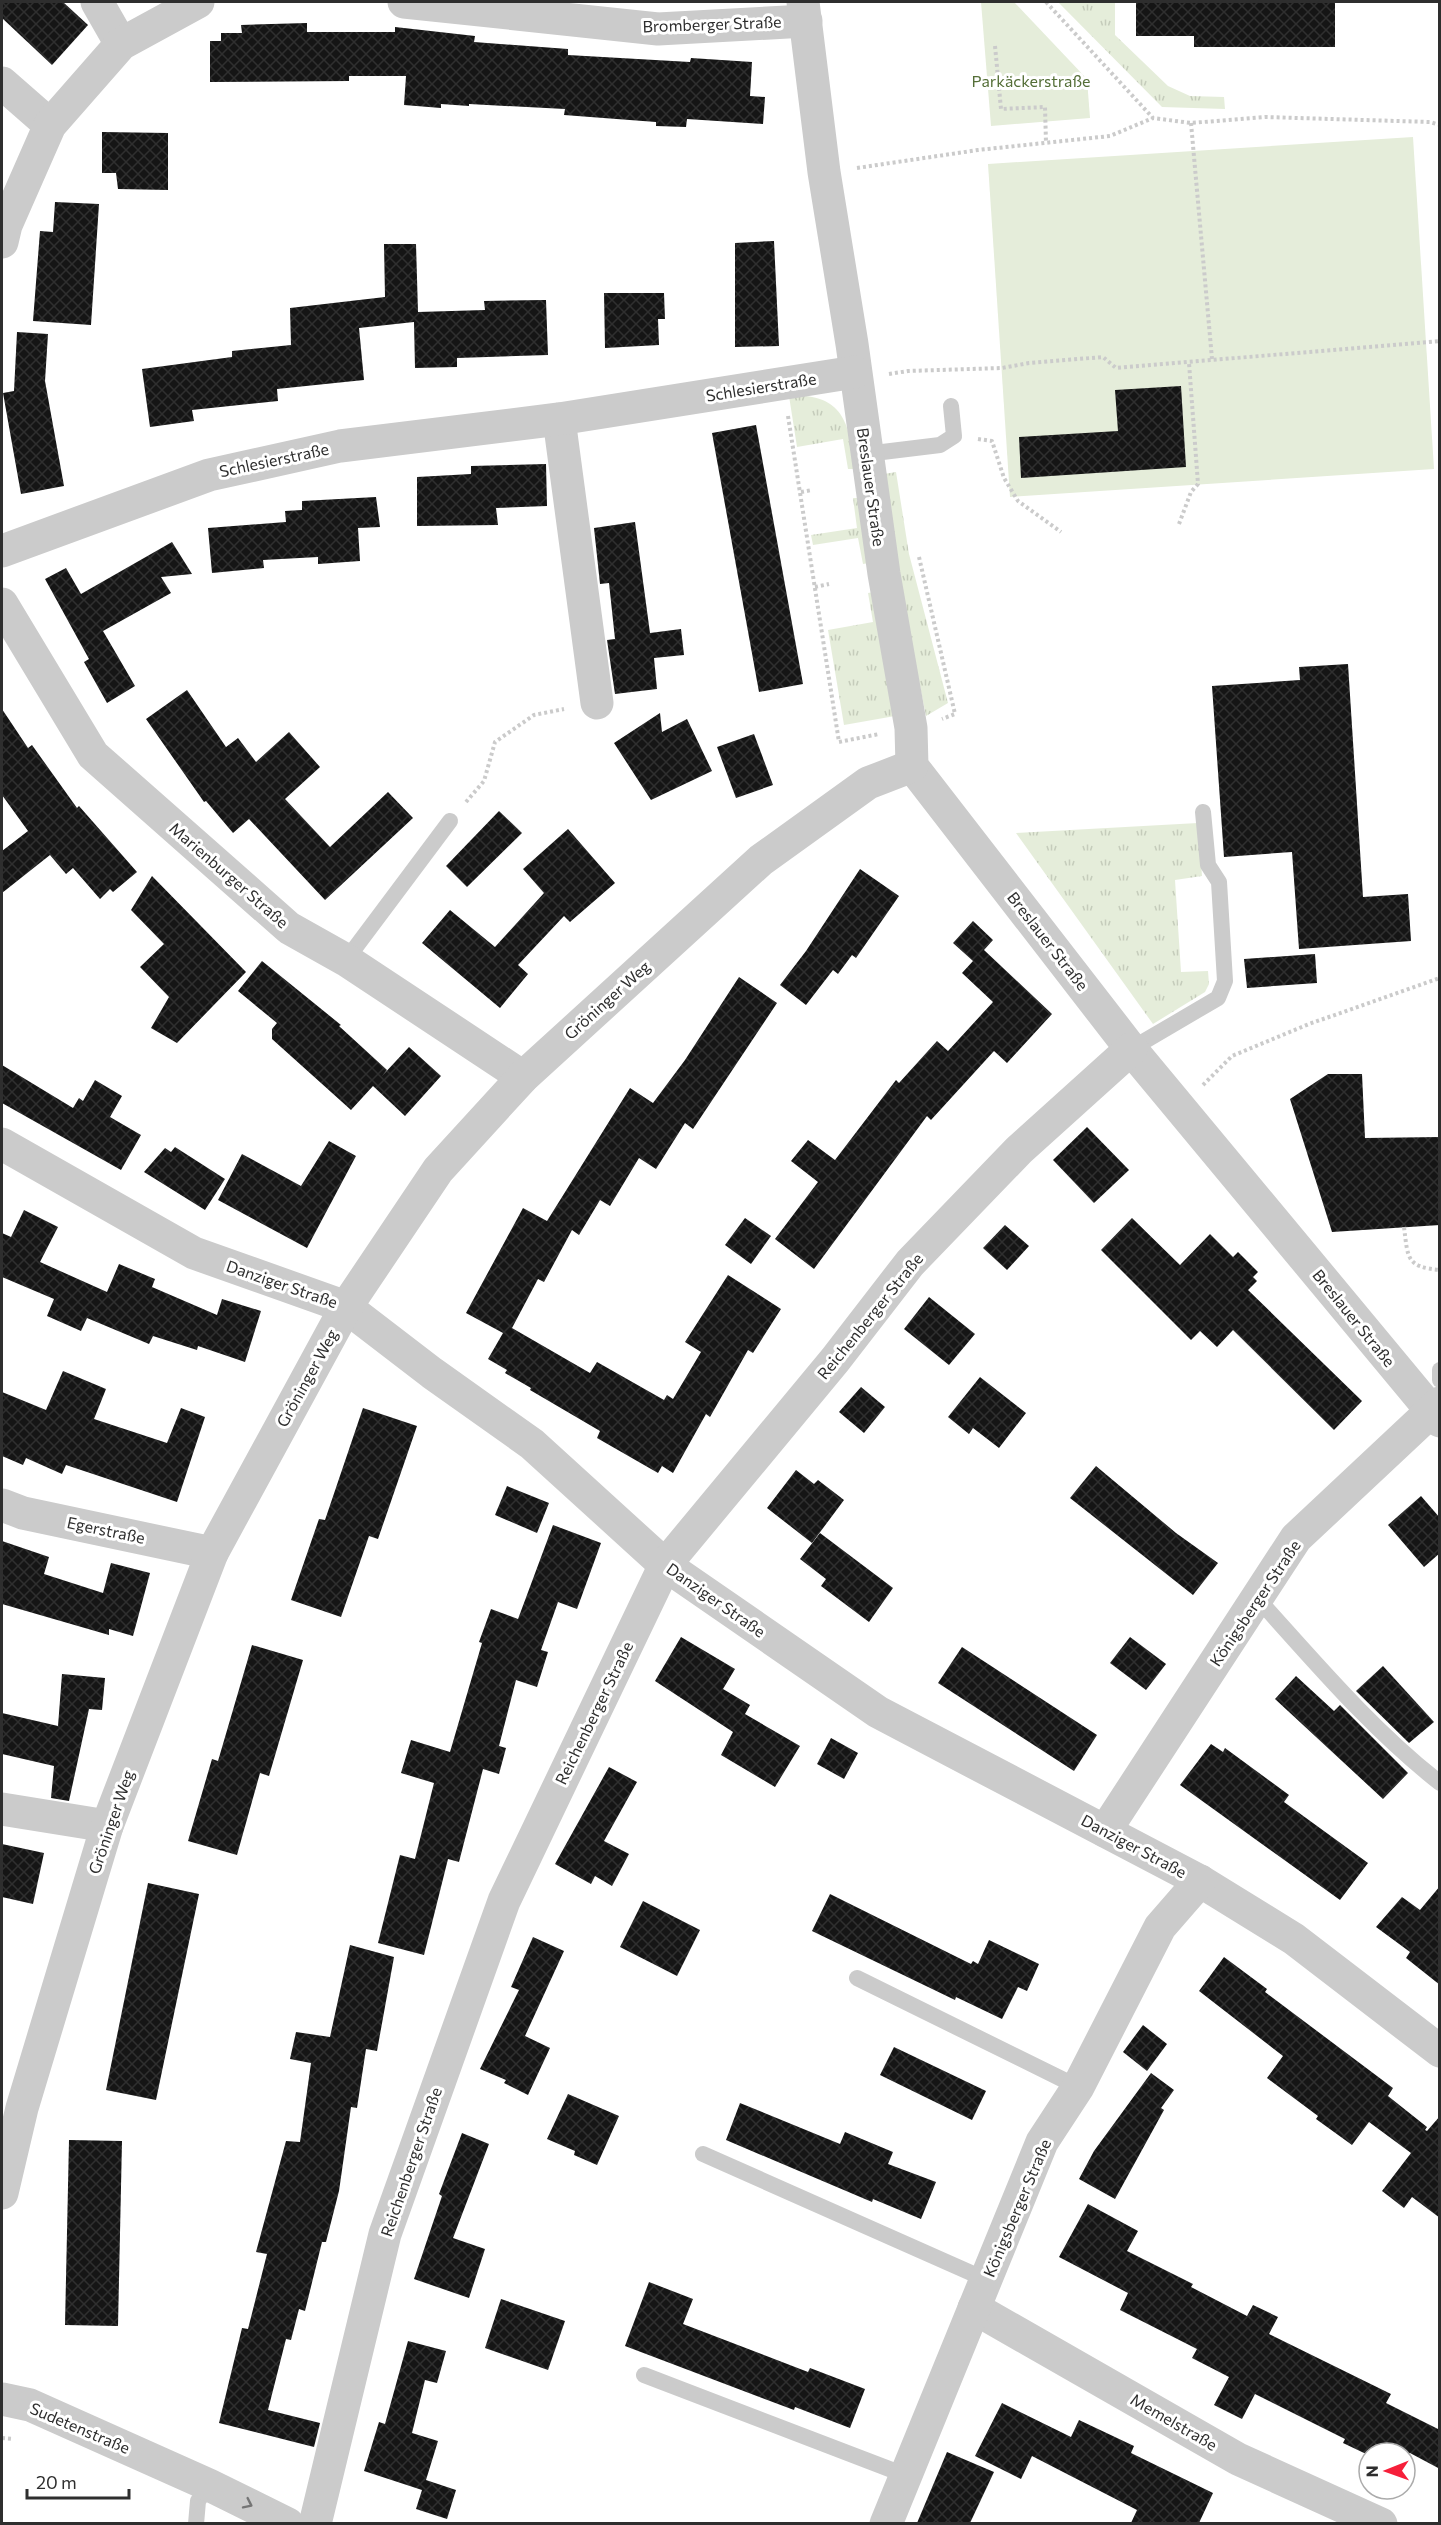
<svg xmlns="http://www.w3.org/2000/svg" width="1441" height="2525" font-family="Commissioner,sans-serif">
<defs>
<pattern id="grass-tufts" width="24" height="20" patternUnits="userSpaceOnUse" patternTransform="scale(1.5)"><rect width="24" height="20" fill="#e5edda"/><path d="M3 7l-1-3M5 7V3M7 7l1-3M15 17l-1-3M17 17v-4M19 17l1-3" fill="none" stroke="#c5ccbb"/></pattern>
<pattern id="building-cross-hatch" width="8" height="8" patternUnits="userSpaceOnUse" patternTransform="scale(1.5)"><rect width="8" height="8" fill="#151515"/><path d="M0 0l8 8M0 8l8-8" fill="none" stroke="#2f2f2f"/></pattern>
</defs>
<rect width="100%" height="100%" fill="#fff"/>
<g fill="url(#grass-tufts)">
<polygon points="1058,2 1115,2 1115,35 1168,86 1190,96 1224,97 1225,109 1162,107"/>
<path d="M789,396C843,392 850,424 855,469H848L843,439L797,447Z"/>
<polygon points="896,472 909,554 948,703 926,716 897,572 884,474"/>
<polygon points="853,498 859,498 869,563 863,564 858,538 813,545 811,535 857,528"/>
<polygon points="875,592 895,716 844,725 828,630 873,622 868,593"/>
<polygon points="1198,823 1202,876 1175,880 1181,972 1208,971 1209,984 1205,992 1153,1024 1016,833"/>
</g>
<g fill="#e5edda">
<polygon points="981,2 1014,2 1087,79 1090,118 991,126"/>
<polygon points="1413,137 1434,469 1010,497 988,164"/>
</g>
<g fill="url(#building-cross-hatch)">
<polygon points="2,2 63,2 88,25 52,65 2,18"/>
<polygon points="1136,2 1335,2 1335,47 1194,47 1194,36 1136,36"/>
<polygon points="307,23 307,32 395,32 395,27 475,36 474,42 568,49 568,55 690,62 691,58 752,62 750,96 765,97 763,124 687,119 686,127 656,126 656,122 564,115 565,109 469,104 469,106 441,104 441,108 404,105 406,76 349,76 349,81 210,82 210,41 221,41 221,33 242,33 241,25"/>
<polygon points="102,132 168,133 168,190 118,189 116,173 102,173"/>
<polygon points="55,202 99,204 91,325 33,321 40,231 53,232"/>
<polygon points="774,241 779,346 735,347 735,243"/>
<polygon points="384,244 416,244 418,312 485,310 484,301 546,300 548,355 457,358 457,367 415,368 414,322 359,328 364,380 277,389 278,401 192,410 194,421 150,427 142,369 232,357 232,351 291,345 290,308 385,297"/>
<polygon points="604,293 664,293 665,319 658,319 659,345 605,348"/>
<polygon points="17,332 48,334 45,381 64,486 21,494 3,393 14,391"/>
<polygon points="1181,386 1186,467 1021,478 1019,437 1118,431 1115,390"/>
<polygon points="756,425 803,684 759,692 712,433"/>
<polygon points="546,464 547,506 496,508 498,525 417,526 417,477 471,474 471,466"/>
<polygon points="376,497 380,527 358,528 360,561 318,564 318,557 263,560 264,568 212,573 208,528 286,522 285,511 302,510 302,501"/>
<polygon points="635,522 650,633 681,629 684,655 654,658 657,689 615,694 607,640 615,639 609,583 600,584 594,528"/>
<polygon points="172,542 192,574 161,577 171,593 103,631 135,686 107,703 84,662 89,659 45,579 66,568 81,594"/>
<polygon points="1348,664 1363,897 1408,894 1411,941 1299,949 1292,852 1224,857 1212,686 1300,680 1299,667"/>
<polygon points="187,690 226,747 238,738 256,762 289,732 320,767 285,799 330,847 388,792 413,818 325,900 249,819 233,833 206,801 204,802 146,719"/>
<polygon points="2,709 28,748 32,745 77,808 79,806 137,872 113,892 110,889 100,899 73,868 66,874 50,855 2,893 2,851 28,831 2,795"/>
<polygon points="660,713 662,732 687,719 712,771 651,800 614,743"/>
<polygon points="754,734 773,785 736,798 717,747"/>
<polygon points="499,811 522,833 467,887 446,866"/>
<polygon points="568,829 615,883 570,922 564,916 518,965 528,974 500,1008 422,943 450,910 495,947 544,893 523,869"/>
<polygon points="860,869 899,896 856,958 852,955 838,974 833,970 806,1005 780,985 806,951"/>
<polygon points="152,876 246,972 177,1043 151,1028 169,997 140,967 164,944 131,910"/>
<polygon points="973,921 993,940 984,950 1052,1014 1007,1063 994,1051 931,1120 927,1116 814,1269 775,1239 818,1182 791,1161 808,1140 835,1160 896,1080 899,1083 937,1041 948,1051 993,1002 962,973 973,961 953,943"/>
<polygon points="1315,954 1317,983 1247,988 1244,959"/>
<polygon points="262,961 341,1025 339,1026 387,1070 382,1076 409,1047 441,1076 405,1116 373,1086 351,1110 272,1039 272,1029 277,1023 238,991"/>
<polygon points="739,977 777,1003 693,1129 685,1123 656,1169 639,1158 610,1206 600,1200 579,1235 572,1230 544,1282 538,1279 512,1328 590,1373 597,1362 664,1400 667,1395 673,1399 701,1352 685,1342 728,1275 781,1309 753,1353 748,1350 710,1417 706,1414 673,1473 662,1466 658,1473 597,1438 600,1431 530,1390 531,1388 505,1373 507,1370 488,1359 503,1333 466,1313 523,1208 547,1221 630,1088 653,1103 685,1060"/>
<polygon points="2,1065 73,1108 79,1098 83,1101 95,1080 122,1096 110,1117 141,1135 121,1170 2,1103"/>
<polygon points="1328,1074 1362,1074 1365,1138 1440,1137 1440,1225 1332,1232 1290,1099"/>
<polygon points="1087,1127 1129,1170 1094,1203 1053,1160"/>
<polygon points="329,1141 356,1156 307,1248 218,1200 242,1154 301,1186"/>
<polygon points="175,1147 225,1179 205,1210 144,1172 165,1148 171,1152"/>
<polygon points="24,1210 58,1227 40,1262 107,1292 119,1264 155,1279 152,1287 217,1315 222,1299 261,1311 245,1362 198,1346 197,1350 153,1336 149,1344 87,1318 81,1331 47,1316 54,1299 2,1277 2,1233 11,1237"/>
<polygon points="745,1218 771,1236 751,1264 725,1245"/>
<polygon points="1132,1218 1180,1265 1210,1234 1233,1257 1238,1252 1258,1272 1253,1277 1257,1281 1248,1290 1362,1401 1334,1430 1233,1330 1217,1347 1200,1331 1191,1340 1101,1250"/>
<polygon points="1005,1225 1029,1246 1007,1270 983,1248"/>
<polygon points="929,1297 975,1334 949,1365 904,1329"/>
<polygon points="63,1371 106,1389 94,1419 167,1443 181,1408 205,1417 177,1502 66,1465 62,1474 26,1458 23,1465 2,1456 2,1392 46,1410"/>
<polygon points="980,1377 1026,1413 999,1448 973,1428 969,1434 948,1417"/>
<polygon points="861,1387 885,1407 864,1433 839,1412"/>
<polygon points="363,1408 417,1426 378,1539 369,1536 341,1617 291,1600 319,1519 325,1520"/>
<polygon points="1096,1466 1176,1533 1218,1563 1193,1595 1070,1498"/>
<polygon points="796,1470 814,1484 818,1480 844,1500 812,1543 767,1508"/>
<polygon points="507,1486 549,1503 537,1533 495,1515"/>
<polygon points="1421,1496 1440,1518 1440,1553 1424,1567 1388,1525"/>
<polygon points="553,1525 601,1543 577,1609 558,1602 541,1650 548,1652 537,1687 516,1680 499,1746 506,1748 499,1774 483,1769 459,1862 448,1859 424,1955 378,1943 400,1855 415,1859 434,1783 401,1773 411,1740 450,1752 482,1643 479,1642 491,1609 518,1619"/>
<polygon points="820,1533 893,1588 869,1622 821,1586 826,1579 800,1559"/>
<polygon points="2,1541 49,1557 44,1574 103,1593 111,1563 150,1573 133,1636 109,1629 109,1635 2,1604"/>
<polygon points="681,1637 735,1669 723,1689 750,1705 745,1714 800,1746 775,1787 721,1755 733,1732 655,1681"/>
<polygon points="1130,1637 1166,1664 1146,1690 1110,1663"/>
<polygon points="252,1645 303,1660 269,1776 260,1773 237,1855 188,1841 212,1759 218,1761"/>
<polygon points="962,1647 1097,1735 1074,1771 938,1683"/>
<polygon points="1383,1666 1434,1722 1409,1743 1356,1691"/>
<polygon points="62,1674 105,1678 102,1710 89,1709 69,1801 51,1798 54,1766 2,1754 2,1713 58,1726"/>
<polygon points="1296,1676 1334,1711 1340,1705 1408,1773 1383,1799 1275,1699"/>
<polygon points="831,1738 858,1753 844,1779 817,1764"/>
<polygon points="1211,1744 1223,1752 1225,1748 1289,1795 1284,1802 1368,1863 1340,1900 1180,1785"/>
<polygon points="609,1767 637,1782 604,1841 629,1854 612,1886 595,1876 591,1884 555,1864"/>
<polygon points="2,1844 44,1853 33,1904 2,1897"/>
<polygon points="148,1883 199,1894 156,2100 106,2090"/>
<polygon points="1440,1886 1440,1985 1406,1958 1410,1952 1376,1927 1402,1897 1420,1910"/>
<polygon points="830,1894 971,1964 973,1961 978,1964 989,1940 1039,1964 1027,1991 1018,1987 1002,2019 956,1997 955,2000 812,1931"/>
<polygon points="643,1901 700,1930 677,1976 620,1947"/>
<polygon points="533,1937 564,1951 525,2036 550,2048 528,2095 504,2083 506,2080 480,2069 519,1990 511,1987"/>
<polygon points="350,1945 394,1957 377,2051 366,2049 357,2108 351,2107 339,2191 326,2242 322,2242 305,2311 299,2309 291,2340 286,2339 268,2410 320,2423 314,2447 219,2423 242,2328 248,2329 267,2254 256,2252 286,2141 300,2142 311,2063 290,2059 296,2032 330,2037"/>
<polygon points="1224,1957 1267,1989 1265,1992 1393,2088 1388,2096 1427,2127 1425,2130 1427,2131 1440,2116 1440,2218 1412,2197 1404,2208 1382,2191 1411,2153 1369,2122 1352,2145 1316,2119 1318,2116 1267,2078 1283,2056 1199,1991"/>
<polygon points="1143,2025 1167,2044 1147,2071 1123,2052"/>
<polygon points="894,2047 986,2091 972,2120 880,2075"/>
<polygon points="1151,2073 1174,2090 1161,2108 1164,2110 1115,2199 1079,2179 1094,2151"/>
<polygon points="568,2094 619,2116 597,2165 574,2155 575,2151 547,2139"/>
<polygon points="740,2103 840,2144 845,2132 893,2152 888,2164 936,2182 921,2219 873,2199 872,2202 726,2140"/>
<polygon points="462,2133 489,2144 453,2238 485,2249 469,2298 414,2279 442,2196 439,2194"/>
<polygon points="69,2140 122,2141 118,2326 65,2325"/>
<polygon points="1088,2204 1138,2231 1127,2251 1193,2284 1191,2287 1247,2316 1253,2305 1278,2317 1269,2334 1391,2394 1386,2403 1440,2430 1440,2469 1410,2453 1364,2453 1343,2443 1345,2439 1255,2394 1242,2419 1214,2405 1229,2377 1192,2358 1197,2349 1120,2310 1128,2293 1059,2257"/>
<polygon points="649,2282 693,2299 683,2324 808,2372 810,2368 865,2389 850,2428 795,2407 794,2410 625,2346"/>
<polygon points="501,2299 565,2321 548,2370 485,2348"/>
<polygon points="408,2341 446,2351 437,2383 425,2380 412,2433 438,2441 426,2480 456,2490 447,2519 416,2509 422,2490 364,2471 379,2422 385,2424"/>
<polygon points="1002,2403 1071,2437 1079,2420 1134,2446 1131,2453 1213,2493 1199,2523 1131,2523 1137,2510 1032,2456 1021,2479 975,2456"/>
<polygon points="947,2452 994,2472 970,2523 917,2523"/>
</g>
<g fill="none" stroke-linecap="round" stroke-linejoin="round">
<g stroke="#cbcbcb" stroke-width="4" stroke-dasharray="3 3" stroke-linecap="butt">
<polyline points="1046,2 1153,118 1191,123 1265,117 1430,122 1440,125"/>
<polyline points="995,46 1001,109 1045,107 1046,143"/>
<polyline points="1191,123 1212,359"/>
<polyline points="857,168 978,150 1110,136 1153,118"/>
<polyline points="889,374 908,371 1002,368 1029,363 1103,357 1116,368 1440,341"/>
<polyline points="788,416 839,742 879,734"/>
<polyline points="978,439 992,441 1004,478 1018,501 1061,532"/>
<polyline points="801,492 812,490"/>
<polyline points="1179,524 1191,492 1198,484 1189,363"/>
<polyline points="919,557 955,714 942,719"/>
<polyline points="815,587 829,584"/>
<polyline points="466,802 484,781 495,742 534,715 564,709"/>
<polyline points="1203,1085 1232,1056 1309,1024 1440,978"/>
<path d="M1404,1227C1408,1258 1406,1267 1440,1270"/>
<polyline points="2,2438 13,2439"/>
</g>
<g stroke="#cbcbcb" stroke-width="16">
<polyline points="866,454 940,445 954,436 951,406"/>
<polyline points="346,960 450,821"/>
<polyline points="1131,1049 1218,998 1225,981 1219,882 1208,865 1203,812"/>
<polyline points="1440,1370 1440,1380"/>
<path d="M1257,1598C1315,1662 1371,1729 1440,1783"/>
<polyline points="857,1978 1078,2087"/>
<polyline points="703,2154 987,2280"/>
<polyline points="644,2375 905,2475"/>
<polyline points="196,2524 198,2501 209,2485"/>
</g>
<g stroke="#cbcbcb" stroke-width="33">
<polyline points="97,2 121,44"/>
<polyline points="404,2 658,29 806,21"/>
<polyline points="803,2 824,172 852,344 884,574 911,728 912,766 1131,1049 1440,1421"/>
<polyline points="2,83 50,125"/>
<polyline points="2,242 6,225 50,125 121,44 198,2"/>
<polyline points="559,419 597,703"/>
<polyline points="2,551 209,475 340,446 559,419 855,372"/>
<polyline points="2,604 93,755 289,928 346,960 523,1077"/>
<polyline points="2,1144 194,1253 346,1307 432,1373 532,1444 665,1565 878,1712 1200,1881 1294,1939 1440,2051"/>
<polyline points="2,1505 23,1513 212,1553"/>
<polyline points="2,1809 107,1826"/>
<polyline points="1105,1831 1296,1538 1440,1403"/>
<polyline points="2,2193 22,2108 107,1826 212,1553 346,1307 438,1170 523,1077 761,860 868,783 912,766"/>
<polyline points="974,2308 1238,2459 1381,2524"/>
<polyline points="2,2399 30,2405 209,2485 288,2524"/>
<polyline points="315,2524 385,2234 504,1901 665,1565 835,1360 910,1263 1019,1150 1131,1049"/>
<polyline points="886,2524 1042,2142 1078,2087 1160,1927 1200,1881"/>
</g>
</g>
<defs><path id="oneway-chevron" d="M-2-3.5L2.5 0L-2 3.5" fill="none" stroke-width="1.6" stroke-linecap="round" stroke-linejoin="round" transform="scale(1.5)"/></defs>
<use stroke="#757575" href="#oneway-chevron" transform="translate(248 2504) rotate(26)"/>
<g text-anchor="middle" stroke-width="6" stroke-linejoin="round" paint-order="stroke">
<g font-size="16" fill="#2e2e2e" stroke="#fff">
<text transform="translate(712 24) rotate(-2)" y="6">Bromberger Straße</text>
<text transform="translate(761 387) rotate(-9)" y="6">Schlesierstraße</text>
<text transform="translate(274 460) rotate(-12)" y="6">Schlesierstraße</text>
<text transform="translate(871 487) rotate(82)" y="6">Breslauer Straße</text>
<text transform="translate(229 875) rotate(41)" y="6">Marienburger Straße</text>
<text transform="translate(1048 941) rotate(52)" y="6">Breslauer Straße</text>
<text transform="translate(607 1000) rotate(-42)" y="6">Gröninger Weg</text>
<text transform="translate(282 1284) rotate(19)" y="6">Danziger Straße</text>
<text transform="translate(870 1316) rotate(-51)" y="6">Reichenberger Straße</text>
<text transform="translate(1354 1318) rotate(51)" y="6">Breslauer Straße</text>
<text transform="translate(307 1378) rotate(-61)" y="6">Gröninger Weg</text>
<text transform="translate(106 1530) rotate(12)" y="6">Egerstraße</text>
<text transform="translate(716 1600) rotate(35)" y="6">Danziger Straße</text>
<text transform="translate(1255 1603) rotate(-56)" y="6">Königsberger Straße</text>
<text transform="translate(594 1713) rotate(-64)" y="6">Reichenberger Straße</text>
<text transform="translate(111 1822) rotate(-71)" y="6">Gröninger Weg</text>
<text transform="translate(1134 1846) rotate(28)" y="6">Danziger Straße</text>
<text transform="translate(411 2162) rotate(-71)" y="6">Reichenberger Straße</text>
<text transform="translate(1017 2208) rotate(-67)" y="6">Königsberger Straße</text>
<text transform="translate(1174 2422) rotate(30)" y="6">Memelstraße</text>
<text transform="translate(80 2428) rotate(23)" y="6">Sudetenstraße</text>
</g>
<g font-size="16" fill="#546e37" stroke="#fff">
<text x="1031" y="87">Parkäckerstraße</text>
</g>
</g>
<rect width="1441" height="2525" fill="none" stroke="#2e2e2e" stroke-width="6"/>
<g transform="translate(1387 2471) rotate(269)"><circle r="28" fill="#ffffff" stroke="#ababab" stroke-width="1.5"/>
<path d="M0-4.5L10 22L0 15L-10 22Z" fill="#f61f3a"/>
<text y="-9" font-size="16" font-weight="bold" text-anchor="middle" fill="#2e2e2e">N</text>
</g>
<path d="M27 2489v9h102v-9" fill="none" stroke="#2e2e2e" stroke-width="3"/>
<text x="36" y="2489" font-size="18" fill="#2e2e2e" stroke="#ffffff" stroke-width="4.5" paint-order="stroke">20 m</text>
</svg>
